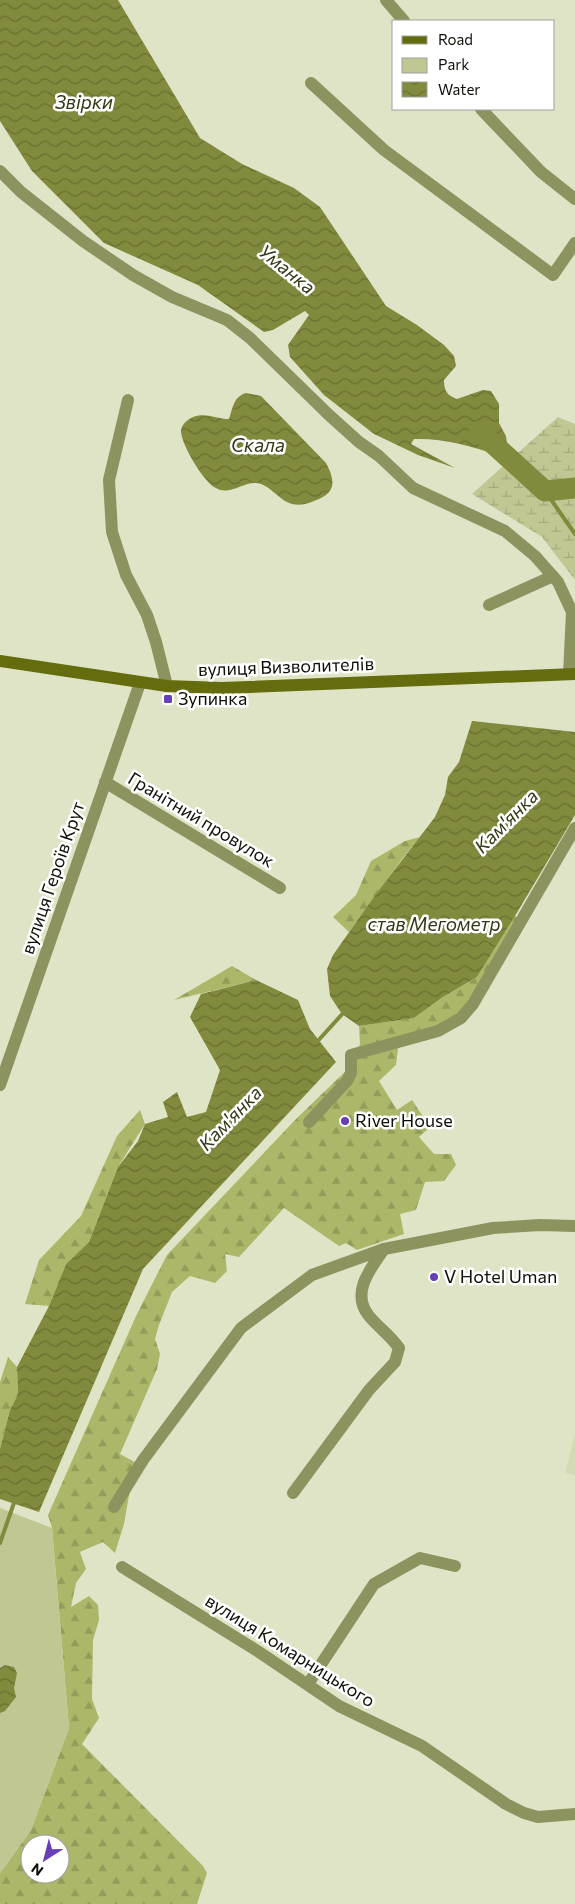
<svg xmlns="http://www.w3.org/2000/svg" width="575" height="1904" font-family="Commissioner,sans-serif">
<defs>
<pattern id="forest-firs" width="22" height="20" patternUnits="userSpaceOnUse" patternTransform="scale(1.25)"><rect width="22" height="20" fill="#adb769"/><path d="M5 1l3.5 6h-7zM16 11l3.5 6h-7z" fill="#949c5a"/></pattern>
<pattern id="wetland-marsh" width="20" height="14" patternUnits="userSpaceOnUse" patternTransform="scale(1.25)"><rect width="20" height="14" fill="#c0c793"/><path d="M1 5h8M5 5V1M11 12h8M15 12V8" fill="none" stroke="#a4aa7d"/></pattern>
<pattern id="water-waves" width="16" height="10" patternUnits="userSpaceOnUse" patternTransform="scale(1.25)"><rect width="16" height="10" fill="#828a3d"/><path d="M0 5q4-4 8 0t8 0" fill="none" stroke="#696f31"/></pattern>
</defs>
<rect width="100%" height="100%" fill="#dfe4c7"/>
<polygon fill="#d4dab5" points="575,1435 575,1475 565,1473"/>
<g fill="url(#forest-firs)" fill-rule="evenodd">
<polygon points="420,837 402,859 349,932 333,917 356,895 371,861 405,841"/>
<path d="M515,916L522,922L461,1018L399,1041L396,1065L379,1081L397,1110L412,1100L430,1127L419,1137L434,1154H451L456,1165L444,1181L425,1182L416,1210L400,1214L404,1234L357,1250L346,1243L339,1246L284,1208L239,1257L225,1254L227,1271L215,1283L190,1276L172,1292L159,1325L155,1339L160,1354L157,1369L120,1454L140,1465L132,1478L124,1524L115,1553L103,1542L80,1552L86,1569L76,1583L71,1607L89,1596L98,1605L99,1620L93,1640L92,1699L99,1718L82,1744L203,1866L207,1873L197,1904H0V1873L31,1830L69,1728L52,1528L48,1515L136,1316L167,1255L297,1118L351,1066L360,1044L359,1026L414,1018L443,997L477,977ZM30,1844H60V1874H30Z"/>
<polygon points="232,966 256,980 174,1000"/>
<polygon points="140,1110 145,1124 118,1167 89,1242 66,1264 49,1306 25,1304 39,1260 81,1216 117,1136"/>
<polygon points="8,1357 17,1367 18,1394 10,1410 0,1449 0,1382"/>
</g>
<polygon fill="url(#wetland-marsh)" points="558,417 575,424 575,580 542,537 472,494"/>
<polygon fill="#c0c793" points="0,1508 52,1528 69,1728 31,1830 0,1873"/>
<g fill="url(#water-waves)">
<path d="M0,0H118L200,138L242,164L294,188L320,207L386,306L417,325L444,345L454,356L456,366L444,380C444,391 447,395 457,399L483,390L491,391L499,404V423L506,436L507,444L498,455C471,446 442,438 414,439L411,444L455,468L418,455L374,434L324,395L290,357L288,345L309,315L305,311L273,330L264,332L198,285L104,243L32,171L0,121Z"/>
<path d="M246,393L261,396L326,463C336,482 336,493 314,501C307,504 299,506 292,504C278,500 270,484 256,483C242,482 230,496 216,488C204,483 181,444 181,431C181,425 188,419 193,417C205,412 217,419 229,419C233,408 233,397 246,393Z"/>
<polygon points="472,721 575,732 575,815 515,916 477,977 443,997 414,1018 359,1026 342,1014 330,996 327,969 333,955 376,894 435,817 445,795 448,777 459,762"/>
<polygon points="256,980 298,1000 310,1029 336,1062 143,1269 39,1512 0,1499 0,1449 10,1410 18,1394 17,1367 49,1306 66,1264 89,1242 118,1167 138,1141 145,1124 168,1117 163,1102 177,1092 187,1117 206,1112 220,1070 190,1017 201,994"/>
<polygon points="5,1665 14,1667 17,1673 14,1688 16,1697 5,1711 0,1713 0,1668"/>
</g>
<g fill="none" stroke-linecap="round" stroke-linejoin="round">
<g stroke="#828a3d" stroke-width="4">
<polyline points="545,491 575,534"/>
<polyline points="316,1043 345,1011"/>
<polyline points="0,1543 15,1500"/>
</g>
<polyline stroke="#828a3d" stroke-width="21" points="479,431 545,491 575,488"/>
<g stroke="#8c935e" stroke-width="12">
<polyline points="386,0 404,21"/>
<polyline points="311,83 384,150 553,275 575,243"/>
<polyline points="481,109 541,172 575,199"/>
<polyline points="0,171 21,192 83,241 133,275 172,297 227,320 250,338 329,415 359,442 379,456 413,488 505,531 535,556 558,582 572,612 569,674"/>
<polyline points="128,400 109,480 112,532 126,575 147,615 156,642 167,686"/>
<polyline points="489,605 553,576"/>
<polyline points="105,782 280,888"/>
<polyline points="0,1085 140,683"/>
<polyline points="309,1122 347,1081 351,1073 351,1055 438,1031 461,1018 473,1004 575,828"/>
<path d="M293,1493L369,1390L395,1362L399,1348C390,1335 379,1328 369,1316C350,1293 371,1268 384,1249"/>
<polyline points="114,1507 143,1460 241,1328 312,1275 384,1249 493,1228 540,1225 575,1226"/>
<polyline points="122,1567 259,1652 339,1706 422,1746 506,1804 524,1813 538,1817 575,1814"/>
<polyline points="308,1684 374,1584 420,1558 455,1566"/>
</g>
<polyline stroke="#656c0d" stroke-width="12" points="0,661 167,686 222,688 575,674"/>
</g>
<g fill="#673eb6" stroke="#fff" stroke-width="2">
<rect x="163" y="694" width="10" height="10" rx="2.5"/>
<circle cx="345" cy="1121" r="5"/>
<circle cx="434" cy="1277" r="5"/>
</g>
<g text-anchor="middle" stroke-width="5" stroke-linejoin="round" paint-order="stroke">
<g font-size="18" fill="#0e0f06" stroke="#fff">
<text transform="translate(286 667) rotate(-2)" y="6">вулиця Визволителів</text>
<text transform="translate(201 820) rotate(31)" y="6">Гранітний провулок</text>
<text transform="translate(53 878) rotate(-71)" y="6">вулиця Героїв Крут</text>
<text transform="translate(290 1651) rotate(32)" y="6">вулиця Комарницького</text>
</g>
<g font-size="18" fill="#0e0f06" stroke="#fff" text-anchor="start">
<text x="178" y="705">Зупинка</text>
<text x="355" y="1127">River House</text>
<text x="444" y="1283">V Hotel Uman</text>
</g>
<g font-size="19" font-style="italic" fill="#343816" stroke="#fff">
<text x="84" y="109">Звірки</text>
<text transform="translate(287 269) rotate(39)" y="7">Уманка</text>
<text x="258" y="452">Скала</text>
<text transform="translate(506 821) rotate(-45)" y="7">Кам'янка</text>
<text x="434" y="931">став Мегометр</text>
<text transform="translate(230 1118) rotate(-46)" y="7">Кам'янка</text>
</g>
</g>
<rect x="392" y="20" width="162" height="90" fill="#ffffff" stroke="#9f9f9b"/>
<rect x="402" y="36" width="25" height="8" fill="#656c0d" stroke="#9f9f9b"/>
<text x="438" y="45" font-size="15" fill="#0e0f06">Road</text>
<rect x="402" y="58" width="25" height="15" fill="#c0c793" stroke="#9f9f9b"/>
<text x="438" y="70" font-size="15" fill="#0e0f06">Park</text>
<rect x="402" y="82" width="25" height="15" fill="url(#water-waves)" stroke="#9f9f9b"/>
<text x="438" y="95" font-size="15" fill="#0e0f06">Water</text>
<g transform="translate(45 1859) rotate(216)"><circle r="24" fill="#ffffff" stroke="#9f9f9b"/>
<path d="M0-4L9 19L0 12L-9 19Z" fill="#673eb6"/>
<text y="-8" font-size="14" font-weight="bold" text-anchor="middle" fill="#0e0f06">N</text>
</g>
</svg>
